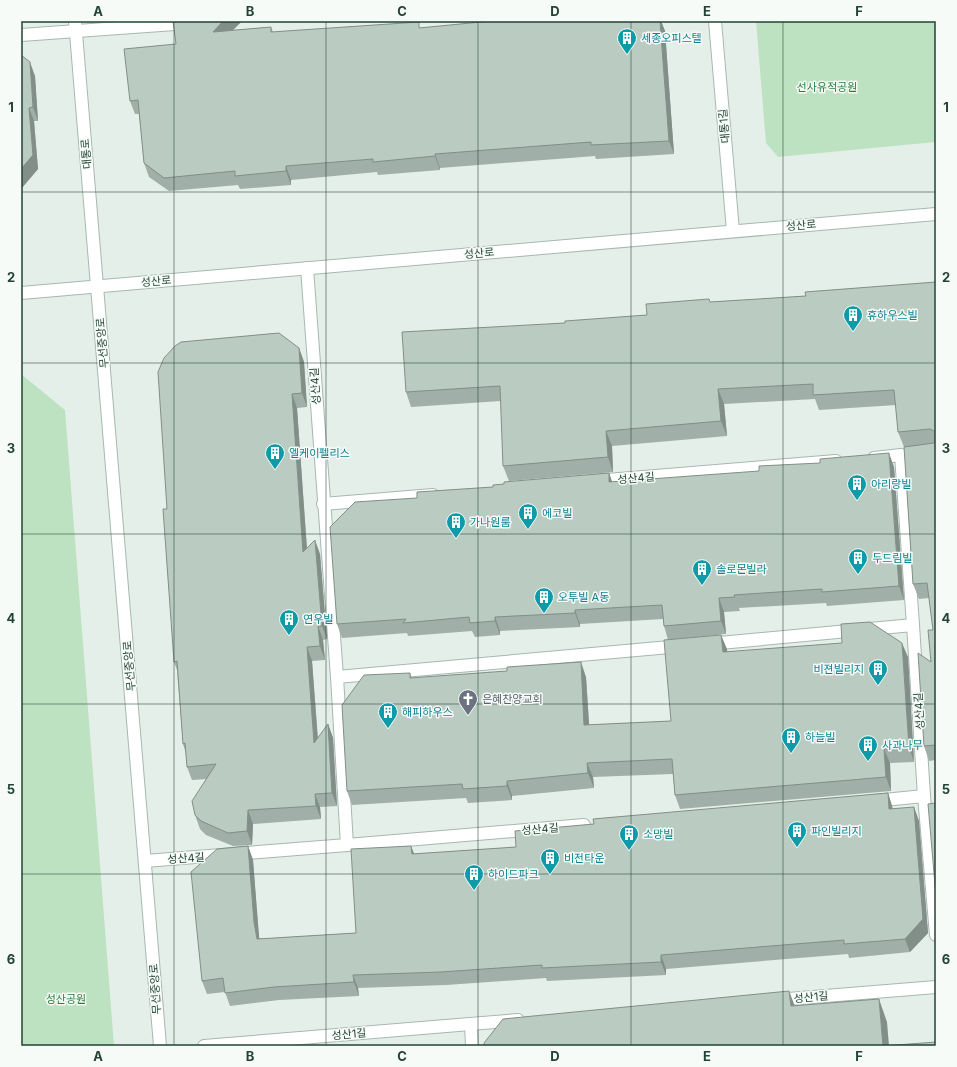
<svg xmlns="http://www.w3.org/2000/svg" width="957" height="1067" font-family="Inter,'Noto Sans KR',sans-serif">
<rect width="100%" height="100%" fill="#e5efe9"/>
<g fill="#bde2c1">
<polygon points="756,21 936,21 936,142 778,157 766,143"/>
<polygon points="21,374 65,410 114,1046 21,1046"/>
</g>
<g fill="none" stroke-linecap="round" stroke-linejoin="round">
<g stroke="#a7b8b0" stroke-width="14">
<g id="minor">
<polyline points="75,21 160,1046"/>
<polyline points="715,21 733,231"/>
<polyline points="21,35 217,21"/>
<polyline points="307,268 337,677 347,845 584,825"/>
<polyline points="21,293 936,214"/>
<polyline points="874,458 901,455 913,625"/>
<polyline points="595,481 836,461"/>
<polyline points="323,504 433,495"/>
<polyline points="709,644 913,625 924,796"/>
<polyline points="337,677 681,646"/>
<polyline points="874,801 924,796 936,935"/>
<polyline points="145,861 347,845"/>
<polyline points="776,1000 936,987"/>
<polyline points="471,1024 472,1046"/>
<polyline points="204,1046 518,1020"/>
</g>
</g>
<use href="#minor" stroke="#fff" stroke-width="12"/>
</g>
<g fill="#a0afa7">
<polygon points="173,21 242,21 233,30 271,27 273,32 421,28 491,21 661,21 665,31 674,154 596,159 595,156 440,168 440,170 378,175 377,172 291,180 291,185 240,189 238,185 169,191 149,177 144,163 139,114 135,114 130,101 176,44"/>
<polygon points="21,55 35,76 38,121 34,121 38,169 21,189"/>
<polygon points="936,282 936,760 929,761 924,746 933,630 929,598 919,599 913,584 904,447 898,432 896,405 819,410 815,399 724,404 727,436 612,446 613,472 509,481 503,466 501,401 411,407 406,392 565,323 647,315 711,302 806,296"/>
<polygon points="299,348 304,362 307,407 297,408 307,548 320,554 327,639 323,640 325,660 312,661 318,738 328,724 333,738 337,806 320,807 321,819 253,824 252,845 233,846 206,835 200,829 195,815 207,779 192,780 187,767 186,753 183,744 177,670 174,662 167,509"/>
<polygon points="894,467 904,600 827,606 826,603 739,608 740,611 724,612 726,634 668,640 664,626 663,619 580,624 580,627 500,631 500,635 475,637 472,631 408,636 407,633 342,638 337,624 417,498 493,487 504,484 609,473 612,482"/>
<polygon points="721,635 727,651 908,657 914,762 890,763 891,791 680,809 675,795 673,774 593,777 594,788 512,796 512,800 468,803 466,798 352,805 347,791 410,673 412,678 586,677 589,725 671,721"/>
<polygon points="888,793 892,806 893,809 919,821 928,933 910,952 849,958 848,954 666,969 666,975 547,981 546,978 446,985 358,988 359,996 279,1000 230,1006 225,992 207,994 202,981 248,846 253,860 259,939 356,933 411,846 414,854 516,847 594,824"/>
</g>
<g fill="#828e88">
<polygon points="223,21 242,21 218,45 213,32"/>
<polygon points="660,21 661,21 665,31 674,154 669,141"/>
<polygon points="30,62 35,76 38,121 33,107"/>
<polygon points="29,108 34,121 38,169 21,189 21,169"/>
<polygon points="435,154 440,168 440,170 435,156"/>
<polygon points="286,166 291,180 291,185 286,171"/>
<polygon points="299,348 304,362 307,407 302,393"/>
<polygon points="718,389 724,404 727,436 721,421"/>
<polygon points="292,394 297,408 308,565 303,552"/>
<polygon points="606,431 612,446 613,472 608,457"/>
<polygon points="889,453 894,467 904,600 899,586"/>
<polygon points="609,473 614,487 609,482"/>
<polygon points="315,540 320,554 327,639 322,626"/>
<polygon points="719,598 724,612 726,634 721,621"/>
<polygon points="575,610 580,624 580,627 575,613"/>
<polygon points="495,617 500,631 500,635 495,621"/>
<polygon points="318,626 323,640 325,660 320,646"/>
<polygon points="721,635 727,649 728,666 723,652"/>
<polygon points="902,643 908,657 914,762 909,747"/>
<polygon points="307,647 312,661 319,756 314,743"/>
<polygon points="581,662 586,677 590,739 584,725"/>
<polygon points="328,724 333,738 337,806 332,793"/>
<polygon points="884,749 890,763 891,791 886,777"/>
<polygon points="587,763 593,777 594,788 588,773"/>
<polygon points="507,781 512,796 512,800 507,786"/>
<polygon points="888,793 892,806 894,823 889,809"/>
<polygon points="315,794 320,807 321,819 316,806"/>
<polygon points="914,807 919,821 928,933 910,952 905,939"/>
<polygon points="248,810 253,824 252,845 247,831"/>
<polygon points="248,846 253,860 259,936 262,953 257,939 254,922"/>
<polygon points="411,846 416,859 412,854"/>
<polygon points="661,955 666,969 666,975 661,962"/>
<polygon points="353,975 358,988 359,996 354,982"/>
<polygon points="789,991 798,1014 791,1006"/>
<polygon points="879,999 887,1022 889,1046 883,1046"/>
</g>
<g fill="#bacbc2" stroke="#828e88">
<polygon points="173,21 223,21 213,32 271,27 271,32 419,22 419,28 491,21 660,21 669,141 591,145 591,142 435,154 435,156 373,162 373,159 286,166 286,171 235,176 235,171 164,178 144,163 138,100 130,101 124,49 176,44"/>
<polygon points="21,55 30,62 33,107 29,108 33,155 21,169"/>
<polygon points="936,282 936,432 930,429 898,432 894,390 813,395 813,384 718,389 721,421 606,431 608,457 503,466 500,386 406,392 402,332 565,323 565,321 647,315 646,304 709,299 710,302 806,296 805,292"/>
<polygon points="279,333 299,348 302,393 292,394 303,552 315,540 322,626 318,626 320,646 307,647 314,743 328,724 332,793 315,794 316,806 248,810 247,831 228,833 201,821 195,815 192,801 216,764 187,767 185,743 183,744 177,661 174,662 163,509 167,509 158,372 164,358 175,346 181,342"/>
<polygon points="936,441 936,745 924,746 918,653 931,662 928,630 933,630 927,583 913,584 904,447 934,443"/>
<polygon points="889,453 899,586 822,592 822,589 734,595 735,597 719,598 721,621 664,626 662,605 575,610 575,613 495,617 495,621 470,623 469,617 403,623 406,619 337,624 330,527 355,502 417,498 417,492 493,487 493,485 504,484 504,482 609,473 609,482 759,471 759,466 820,463 820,459"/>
<polygon points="870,622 902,643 909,747 884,749 886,777 675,795 672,759 587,763 588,773 507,781 507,786 463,789 462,784 347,791 342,705 364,675 410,673 410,678 507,671 507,667 581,662 584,725 671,721 664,640 721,635 723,652 842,643 841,624"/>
<polygon points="888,793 889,809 914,807 923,919 905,939 844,944 844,940 661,955 661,962 542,968 542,965 441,972 353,975 354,982 274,987 225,993 223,978 202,981 191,872 217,849 248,846 254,922 257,939 356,933 351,849 411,846 412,854 516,847 515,831 594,824 593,819"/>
<polygon points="936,803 936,896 928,804"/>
<polygon points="789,991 791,1006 879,999 883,1046 936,1042 936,1046 484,1046 484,1043 503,1019"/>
</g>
<path fill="none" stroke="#224336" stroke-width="1" stroke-opacity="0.55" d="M174,21V1046M326,21V1046M478,21V1046M631,21V1046M783,21V1046M21,192H936M21,363H936M21,534H936M21,704H936M21,874H936"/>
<defs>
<g id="building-pin" transform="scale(1)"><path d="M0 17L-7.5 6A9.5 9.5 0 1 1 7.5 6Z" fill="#0f9aa8" stroke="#f6fbf8"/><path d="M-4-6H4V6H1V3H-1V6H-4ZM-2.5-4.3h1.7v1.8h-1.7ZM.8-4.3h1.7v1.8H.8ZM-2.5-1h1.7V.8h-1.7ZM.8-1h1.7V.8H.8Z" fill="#fff"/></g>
<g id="church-pin" transform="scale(1)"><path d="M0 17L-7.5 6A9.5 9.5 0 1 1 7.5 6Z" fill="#6b7280" stroke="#f6fbf8"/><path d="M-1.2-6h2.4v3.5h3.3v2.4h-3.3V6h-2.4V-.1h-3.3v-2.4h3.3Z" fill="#fff"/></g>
</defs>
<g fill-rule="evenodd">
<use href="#building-pin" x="627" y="38"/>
<use href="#building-pin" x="853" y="315"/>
<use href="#building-pin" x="275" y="453"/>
<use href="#building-pin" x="857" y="484"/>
<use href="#building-pin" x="528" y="513"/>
<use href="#building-pin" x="456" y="522"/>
<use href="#building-pin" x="858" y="558"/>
<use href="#building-pin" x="702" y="569"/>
<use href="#building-pin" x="544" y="597"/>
<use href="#building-pin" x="289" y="619"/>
<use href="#building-pin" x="878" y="669"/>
<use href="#church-pin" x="468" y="699"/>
<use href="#building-pin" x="388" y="712"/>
<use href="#building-pin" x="791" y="737"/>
<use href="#building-pin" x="868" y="745"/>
<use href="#building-pin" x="797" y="831"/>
<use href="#building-pin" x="629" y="834"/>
<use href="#building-pin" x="550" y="858"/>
<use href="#building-pin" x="474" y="874"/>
</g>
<g text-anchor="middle" stroke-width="3" stroke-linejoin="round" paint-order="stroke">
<g font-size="11" fill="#0d838f" stroke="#f6fbf8" text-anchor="start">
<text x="641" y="42">세종오피스텔</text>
<text x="867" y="319">휴하우스빌</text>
<text x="289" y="457">엘케이펠리스</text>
<text x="871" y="488">아리랑빌</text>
<text x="542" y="517">에코빌</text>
<text x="470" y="526">가나원룸</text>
<text x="872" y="562">두드림빌</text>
<text x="716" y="573">솔로몬빌라</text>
<text x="558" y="601">오투빌 A동</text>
<text x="303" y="623">연우빌</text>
<text x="864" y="673" text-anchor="end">비젼빌리지</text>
<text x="402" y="716">해피하우스</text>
<text x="805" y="741">하늘빌</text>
<text x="882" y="749">사과나무</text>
<text x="811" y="835">파인빌리지</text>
<text x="643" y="838">소망빌</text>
<text x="564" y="862">비전타운</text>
<text x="488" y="878">하이드파크</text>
</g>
<g font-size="11" fill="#287e3d" stroke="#f6fbf8">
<text x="827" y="91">선사유적공원</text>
<text x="66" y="1003">성산공원</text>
</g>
<g font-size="11" fill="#224336" stroke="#f6fbf8">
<text transform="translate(724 126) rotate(-95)" y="4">대통1길</text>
<text transform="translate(86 154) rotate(-95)" y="4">대통로</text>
<text transform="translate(801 225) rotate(-5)" y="4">성산로</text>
<text transform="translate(479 253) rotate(-5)" y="4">성산로</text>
<text transform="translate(156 281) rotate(-5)" y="4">성산로</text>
<text transform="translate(102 343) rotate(-95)" y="4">무선중앙로</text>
<text transform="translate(315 386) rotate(-94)" y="4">성산4길</text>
<text transform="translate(636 478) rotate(-5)" y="4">성산4길</text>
<text transform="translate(129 666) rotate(-95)" y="4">무선중앙로</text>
<text transform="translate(919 711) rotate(-94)" y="4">성산4길</text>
<text transform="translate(540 829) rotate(-5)" y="4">성산4길</text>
<text transform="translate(186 858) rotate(-4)" y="4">성산4길</text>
<text transform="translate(155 989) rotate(-94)" y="4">무선중앙로</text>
<text transform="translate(811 997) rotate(-5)" y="4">성산1길</text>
<text transform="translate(349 1034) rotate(-5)" y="4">성산1길</text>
</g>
<g font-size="11" fill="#5b616d" stroke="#f6fbf8" text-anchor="start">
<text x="482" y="703">은혜찬양교회</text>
</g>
</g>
<rect width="957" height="1067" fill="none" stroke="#f6fbf8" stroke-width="44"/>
<rect x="22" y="22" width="913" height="1023" fill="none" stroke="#224336" stroke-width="1.5"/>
<g font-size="13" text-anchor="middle" font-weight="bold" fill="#224336">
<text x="98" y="16">A</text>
<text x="250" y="16">B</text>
<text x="402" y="16">C</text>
<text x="555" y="16">D</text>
<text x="707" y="16">E</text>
<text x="859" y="16">F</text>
<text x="11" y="112">1</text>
<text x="946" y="112">1</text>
<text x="11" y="282">2</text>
<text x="946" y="282">2</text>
<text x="11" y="453">3</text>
<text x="946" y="453">3</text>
<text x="11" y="623">4</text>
<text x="946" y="623">4</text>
<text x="11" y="794">5</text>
<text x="946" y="794">5</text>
<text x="11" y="964">6</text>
<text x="946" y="964">6</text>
<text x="98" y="1061">A</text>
<text x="250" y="1061">B</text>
<text x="402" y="1061">C</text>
<text x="555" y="1061">D</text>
<text x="707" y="1061">E</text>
<text x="859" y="1061">F</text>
</g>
</svg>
